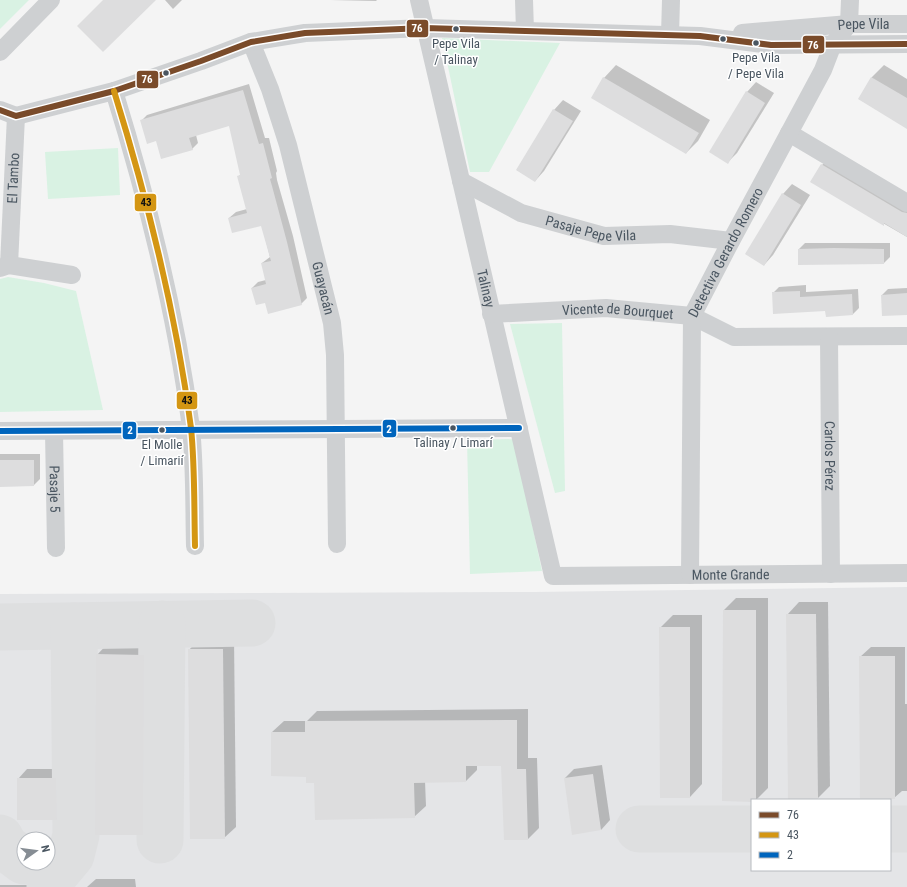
<svg xmlns="http://www.w3.org/2000/svg" width="907" height="887" font-family="'Roboto Condensed',sans-serif">
<rect width="100%" height="100%" fill="#f4f4f4"/>
<path fill="#e4e5e7" fill-rule="evenodd" d="M907,587V887H0V594L534,592ZM752,800H890V870H752ZM24,839H48V863H24Z"/>
<g fill="#d9f2e3">
<polygon points="0,0 29,0 0,29"/>
<polygon points="442,38 560,43 489,172 470,172"/>
<polygon points="118,148 120,195 48,199 45,152"/>
<polygon points="8,277 44,283 76,291 103,410 0,412 0,279"/>
<polygon points="562,323 565,491 555,493 510,324"/>
<polygon points="514,439 542,571 470,574 467,440"/>
</g>
<g fill="#0003">
<polygon points="165,0 182,0 173,9"/>
<polygon points="330,0 377,0 376,1"/>
<polygon points="616,65 710,120 698,141 686,153 604,78"/>
<polygon points="884,65 907,79 907,127 859,99 872,77"/>
<polygon points="756,82 774,93 737,153 728,162 710,152 747,92"/>
<polygon points="249,84 265,138 269,138 277,171 276,173 277,180 293,236 307,298 301,304 266,302 252,288 258,282 266,280 262,263 270,257 262,225 229,218 236,212 247,209 239,176 241,174 230,125 196,135 198,143 192,149 157,140 141,121 147,115"/>
<polygon points="563,100 581,111 544,171 535,181 517,170 554,110"/>
<polygon points="831,156 907,201 907,237 812,182 822,165"/>
<polygon points="792,184 810,195 773,255 764,265 746,254 783,194"/>
<polygon points="805,243 890,243 890,257 884,263 799,249"/>
<polygon points="806,285 806,292 858,289 859,308 853,314 827,316 826,309 773,293 779,287"/>
<polygon points="907,288 907,314 882,295 888,289"/>
<polygon points="0,454 40,454 40,479 34,485 0,486"/>
<polygon points="736,598 768,598 768,788 756,800 752,801 724,610"/>
<polygon points="799,602 828,602 830,786 818,798 787,615"/>
<polygon points="673,615 702,615 702,784 690,797 661,797 660,628"/>
<polygon points="234,637 236,827 224,838 189,650 200,638"/>
<polygon points="109,642 156,643 155,821 143,834 97,655"/>
<polygon points="871,647 905,647 905,704 907,704 907,791 902,791 894,798 860,657"/>
<polygon points="528,709 528,758 537,758 539,828 528,839 502,765 477,765 477,770 466,781 425,781 426,806 414,817 315,782 307,776 272,732 284,721 307,721 317,711"/>
<polygon points="602,765 610,820 601,830 565,778 574,769"/>
<polygon points="27,769 65,769 66,810 57,819 18,779"/>
<polygon points="96,879 135,879 136,887 87,887"/>
<rect x="0" y="885" width="33" height="2"/>
</g>
<g fill="none" stroke-linecap="round" stroke-linejoin="round">
<g stroke="#dedfe0" stroke-width="47">
<polyline points="0,627 252,623"/>
<polyline points="639,829 752,829"/>
<polyline points="890,829 907,829"/>
<polyline points="0,838 5,847 24,861"/>
<polyline points="160,840 162,624"/>
<polyline points="50,887 50,880 71,855 76,835 74,626"/>
</g>
</g>
<g fill="#ddddde">
<polygon points="103,0 156,0 103,52 77,26"/>
<polygon points="603,77 699,133 686,154 591,98"/>
<polygon points="871,77 907,98 907,129 858,99"/>
<polygon points="243,90 259,144 263,143 272,178 270,179 272,186 287,242 302,305 268,314 265,303 256,305 251,288 266,284 261,263 271,261 261,226 232,233 228,218 247,213 237,176 240,175 229,126 189,138 193,150 161,159 156,141 147,144 140,120"/>
<polygon points="746,91 765,103 728,164 709,152"/>
<polygon points="553,109 573,121 535,182 516,170"/>
<polygon points="821,164 902,212 907,213 907,237 884,223 884,226 810,182"/>
<polygon points="782,193 801,205 764,266 745,254"/>
<polygon points="834,248 884,249 884,264 798,265 798,249"/>
<polygon points="800,291 800,297 852,294 853,315 826,317 825,311 773,314 772,292"/>
<polygon points="907,293 907,315 882,316 881,295"/>
<polygon points="0,460 34,460 34,486 0,487"/>
<polygon points="723,610 756,610 756,800 752,800 752,802 722,801"/>
<polygon points="786,614 816,614 818,799 788,800"/>
<polygon points="659,627 690,627 690,798 660,798"/>
<polygon points="188,649 223,649 225,839 190,839"/>
<polygon points="96,654 144,655 143,835 95,835"/>
<polygon points="859,656 895,656 895,799 860,799"/>
<polygon points="517,720 517,769 526,769 528,840 504,840 501,766 466,766 466,782 414,783 415,818 315,820 314,783 306,783 306,777 271,776 271,732 305,732 305,721"/>
<polygon points="593,774 601,830 572,835 564,778"/>
<polygon points="17,778 56,778 57,820 17,820"/>
</g>
<g fill="none" stroke-linecap="round" stroke-linejoin="round">
<g stroke="#ced0d2" stroke-width="18">
<path id="s1" d="M419,0L553,576L907,573"/>
<polyline points="524,0 525,31"/>
<polyline points="849,24 850,0"/>
<path id="s2" d="M742,33L849,24H907"/>
<polyline points="670,35 671,0"/>
<path id="s3" d="M251,42L270,89L288,145L332,323L335,355L337,544"/>
<polyline points="0,52 51,0"/>
<path d="M114,91C148,201 176,313 191,428C195,466 194,507 195,546"/>
<polyline points="0,110 16,116 114,91 201,61 251,42 305,33 425,28 700,36 771,45 907,44"/>
<polyline points="789,133 907,203"/>
<path id="s4" d="M461,181L521,213L604,236L670,234L731,241"/>
<path id="s5" d="M9,265L16,116"/>
<polyline points="0,268 9,265 72,275"/>
<path id="s6" d="M491,314L606,308L692,316L734,337L907,336"/>
<path id="s7" d="M829,337L831,574"/>
<polyline points="0,431 519,428"/>
<path id="s8" d="M54,431L56,548"/>
<path id="s9" d="M690,575L692,316L731,241L823,70L833,44L849,24"/>
</g>
<g stroke="#fff" stroke-width="9">
<polyline id="bus-1" points="0,110 16,116 114,91 201,61 251,42 305,33 425,28 700,36 771,45 907,44"/>
</g>
<g stroke="#fff" stroke-width="9">
<path id="bus-2" d="M114,91C148,201 176,313 191,428C195,466 194,507 195,546"/>
</g>
<g stroke="#fff" stroke-width="9">
<polyline id="bus-3" points="0,431 519,428"/>
</g>
<use href="#bus-1" stroke="#7a4b2a" stroke-width="6"/>
<use href="#bus-2" stroke="#d49613" stroke-width="6"/>
<use href="#bus-3" stroke="#0065bd" stroke-width="6"/>
</g>
<g fill="#4a5661" stroke="#fff" stroke-width="1.5">
<circle cx="456" cy="29" r="3.5"/>
<circle cx="723" cy="39" r="3.5"/>
<circle cx="756" cy="43" r="3.5"/>
<circle cx="166" cy="73" r="3.5"/>
<circle cx="453" cy="428" r="3.5"/>
<circle cx="162" cy="430" r="3.5"/>
</g>
<g text-anchor="middle" stroke-width="3" stroke-linejoin="round" paint-order="stroke">
<g font-size="13" fill="#4a5661" stroke="#fff">
<text x="456" y="48">Pepe Vila<tspan x="456" dy="16">/ Talinay</tspan></text>
<text x="756" y="62">Pepe Vila<tspan x="756" dy="16">/ Pepe Vila</tspan></text>
<text x="453" y="447">Talinay / Limarí</text>
<text x="162" y="449">El Molle<tspan x="162" dy="16">/ Limarií</tspan></text>
</g>
<g font-size="14" fill="#4a5661" stroke="#fff">
<text dy="5" stroke="none"><textPath href="#s2" startOffset="122">Pepe Vila</textPath></text>
<text dy="5" stroke="none"><textPath href="#s5" startOffset="87">El Tambo</textPath></text>
<text dy="5" stroke="none"><textPath href="#s4" startOffset="140">Pasaje Pepe Vila</textPath></text>
<text dy="5" stroke="none"><textPath href="#s9" startOffset="331">Detectiva Gerardo Romero</textPath></text>
<text dy="5" stroke="none"><textPath href="#s3" startOffset="257">Guayacán</textPath></text>
<text dy="5" stroke="none"><textPath href="#s1" startOffset="296">Talinay</textPath></text>
<text dy="5" stroke="none"><textPath href="#s6" startOffset="127">Vicente de Bourquet</textPath></text>
<text dy="5" stroke="none"><textPath href="#s7" startOffset="119">Carlos Pérez</textPath></text>
<text dy="5" stroke="none"><textPath href="#s8" startOffset="58">Pasaje 5</textPath></text>
<text dy="5" stroke="none"><textPath href="#s1" startOffset="769">Monte Grande</textPath></text>
</g>
</g>
<g stroke="#fff" stroke-width="1.5">
<rect x="406" y="19" width="23" height="19" rx="4" fill="#7a4b2a"/>
<rect x="802" y="35" width="23" height="19" rx="4" fill="#7a4b2a"/>
<rect x="136" y="70" width="23" height="19" rx="4" fill="#7a4b2a"/>
<rect x="134" y="193" width="23" height="19" rx="4" fill="#d49613"/>
<rect x="176" y="391" width="22" height="19" rx="4" fill="#d49613"/>
<rect x="382" y="419" width="15" height="19" rx="4" fill="#0065bd"/>
<rect x="122" y="421" width="15" height="19" rx="4" fill="#0065bd"/>
</g>
<g font-size="11" text-anchor="middle" font-weight="bold" fill="#fff">
<text x="417" y="32">76</text>
<text x="813" y="49">76</text>
<text x="147" y="83">76</text>
<text x="389" y="433">2</text>
<text x="130" y="434">2</text>
</g>
<g font-size="11" text-anchor="middle" font-weight="bold" fill="#111">
<text x="146" y="206">43</text>
<text x="187" y="404">43</text>
</g>
<rect x="751" y="799" width="140" height="72" fill="#ffffff" stroke="#b7bbc0"/>
<rect x="759" y="812" width="20" height="6" fill="#7a4b2a" stroke="#b7bbc0"/>
<text x="787" y="819" font-size="12" fill="#4a5661">76</text>
<rect x="759" y="832" width="20" height="6" fill="#d49613" stroke="#b7bbc0"/>
<text x="787" y="839" font-size="12" fill="#4a5661">43</text>
<rect x="759" y="852" width="20" height="6" fill="#0065bd" stroke="#b7bbc0"/>
<text x="787" y="859" font-size="12" fill="#4a5661">2</text>
<g transform="translate(36 851) rotate(76)"><circle r="19" fill="#ffffff" stroke="#b7bbc0"/>
<path d="M0-3L7 15L0 10L-7 15Z" fill="#868d94"/>
<text y="-6" font-size="11" font-weight="bold" text-anchor="middle" fill="#4a5661">N</text>
</g>
</svg>
